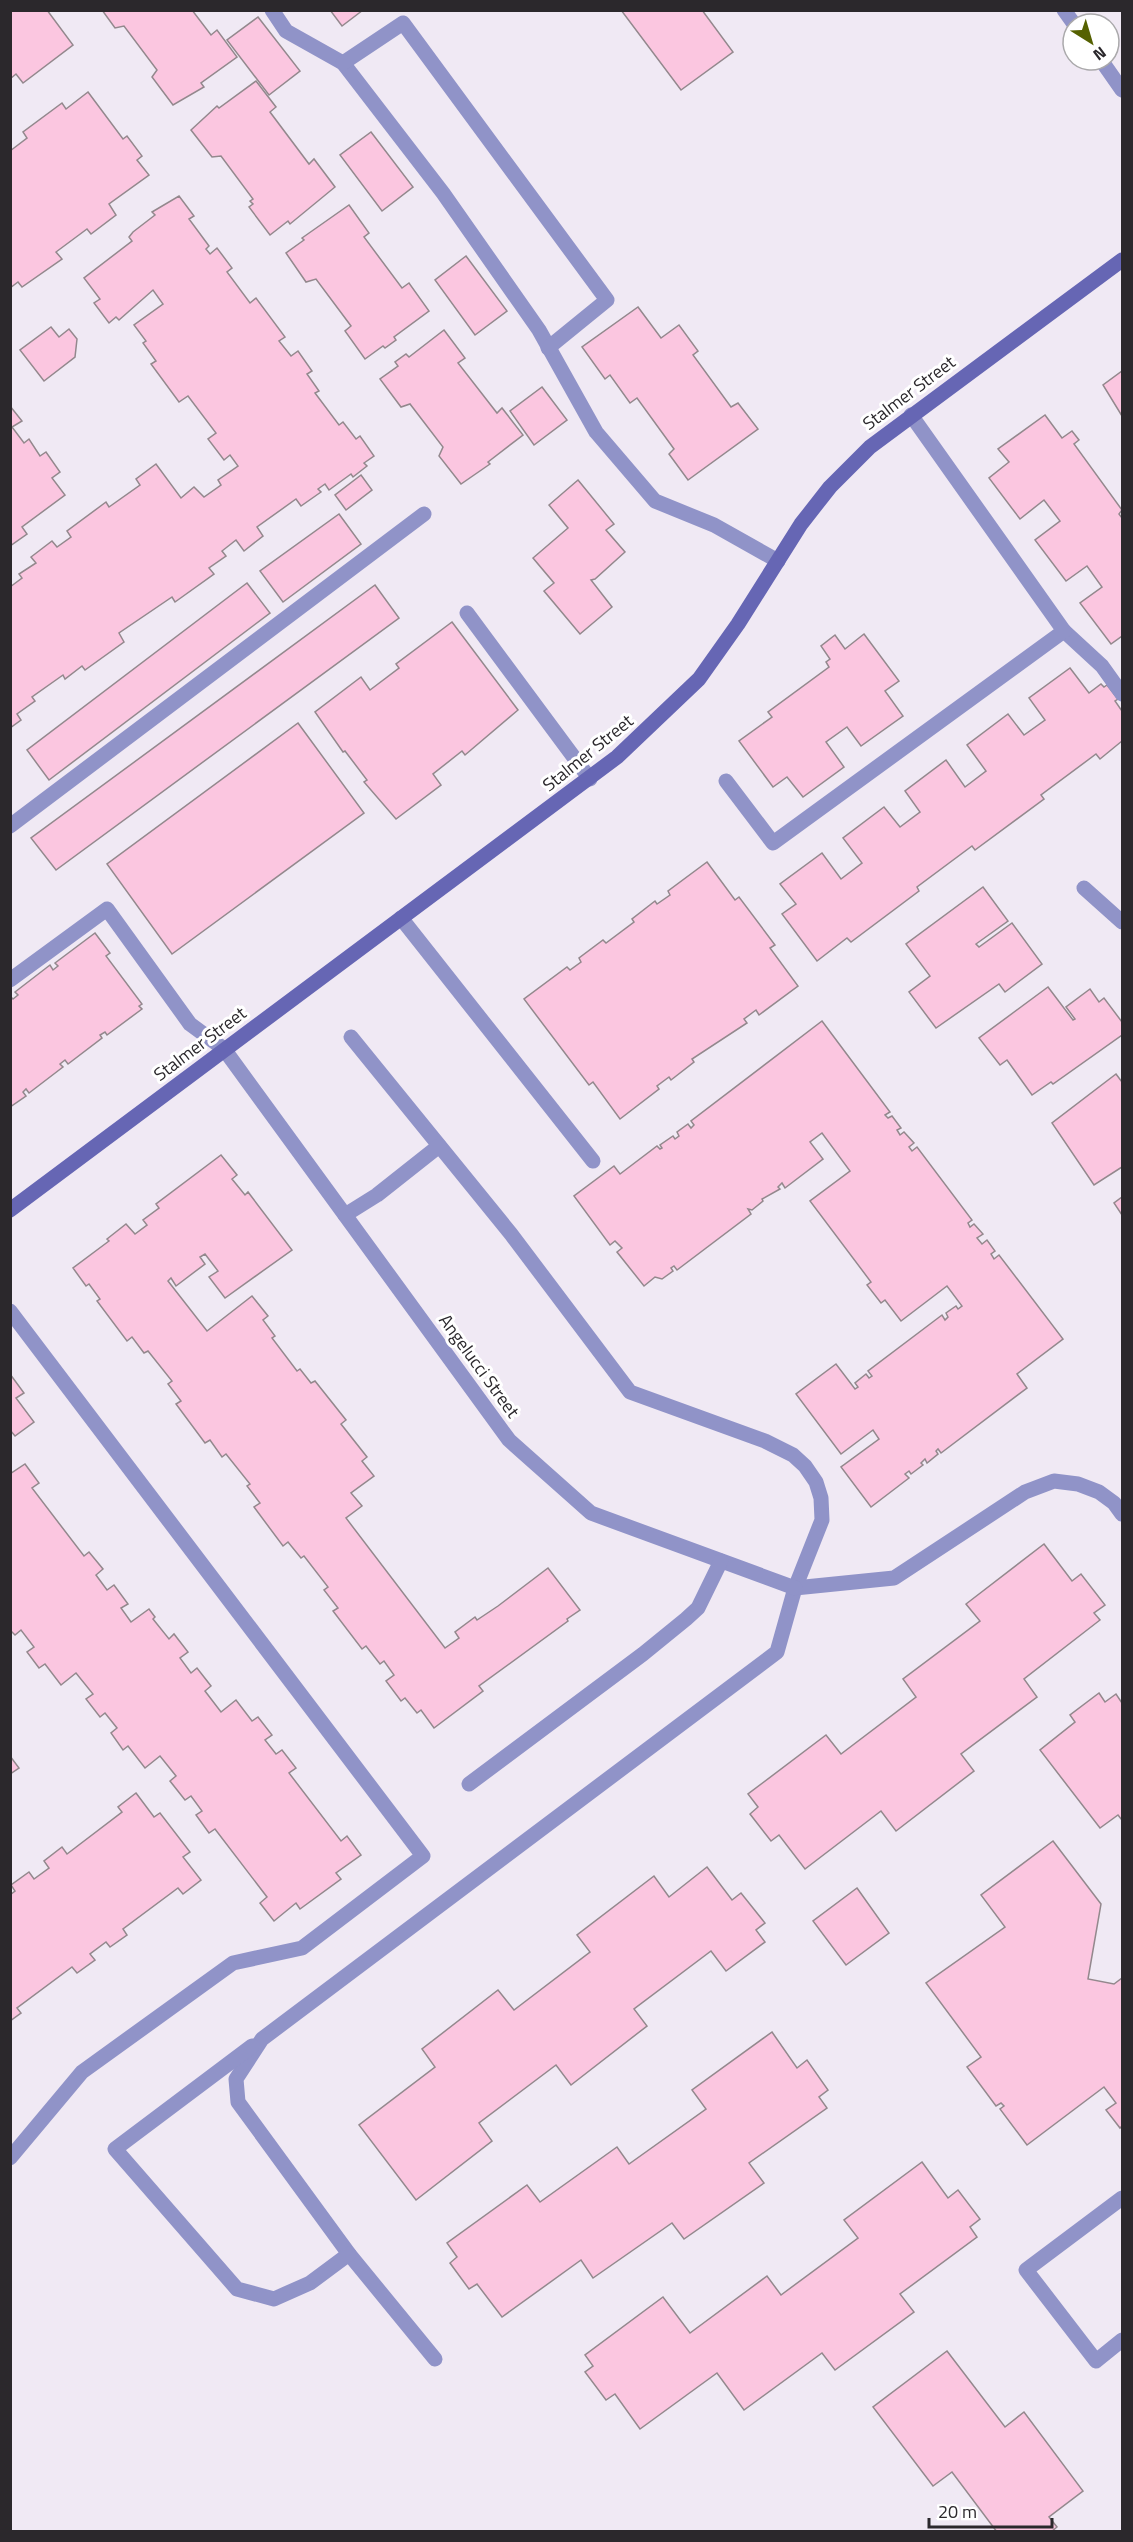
<svg xmlns="http://www.w3.org/2000/svg" width="1133" height="2542" font-family="'Titillium Web',sans-serif">
<rect width="100%" height="100%" fill="#f0e9f4"/>
<g fill="#fbc6e0" stroke="#93888d" stroke-width="1.5">
<polygon points="10,10 47,10 73,45 23,83 16,74 10,79"/>
<polygon points="102,10 192,10 211,35 217,30 237,57 201,83 204,87 173,105 152,77 157,70 124,26 115,28"/>
<polygon points="330,10 363,10 342,26"/>
<polygon points="621,10 702,10 733,52 681,90"/>
<polygon points="258,17 300,71 269,95 227,40"/>
<polygon points="256,81 276,107 270,112 309,164 314,159 335,187 290,224 288,221 270,235 249,207 253,204 250,201 253,199 221,156 212,157 191,130 217,106 219,108"/>
<polygon points="88,92 123,139 127,136 142,156 137,160 149,175 109,204 116,215 91,234 87,229 56,252 62,259 22,287 18,282 10,288 10,151 27,138 23,132 62,103 66,109"/>
<polygon points="371,132 413,187 382,211 340,155"/>
<polygon points="179,196 194,216 189,219 209,246 206,249 210,254 217,248 232,268 227,272 250,303 256,298 285,337 279,341 291,356 298,351 312,371 307,374 319,391 315,393 339,425 343,422 356,439 360,436 374,456 364,463 367,466 353,477 351,474 329,490 325,484 318,489 321,492 301,506 296,499 257,527 263,536 244,551 236,540 222,551 226,556 209,568 214,574 175,602 172,597 119,633 124,642 85,670 82,666 65,679 63,675 32,697 35,701 17,714 21,720 10,728 10,587 22,578 19,574 36,563 31,557 52,541 57,547 71,537 67,531 106,502 109,507 140,485 136,479 156,464 181,498 194,487 204,497 221,485 218,480 238,466 230,455 224,460 208,439 216,433 188,396 179,402 151,364 156,361 143,343 146,341 134,325 163,304 153,290 119,320 116,317 109,323 94,303 100,299 84,278 132,241 129,237 133,232 155,215 152,212"/>
<polygon points="349,205 369,233 364,237 402,288 409,283 429,311 394,337 396,340 385,348 383,346 365,359 345,331 351,326 316,279 306,282 286,253 304,240 302,238"/>
<polygon points="466,256 507,311 475,335 435,280"/>
<polygon points="638,307 661,338 679,325 698,351 693,355 731,407 738,403 758,429 688,480 669,454 674,449 637,398 630,403 610,375 605,379 582,347"/>
<polygon points="51,327 59,337 69,329 77,339 75,357 44,381 20,350"/>
<polygon points="444,330 465,358 458,363 497,413 502,408 523,435 488,462 490,464 461,484 439,456 443,447 410,404 401,407 380,379 398,366 395,362 406,354 409,357"/>
<polygon points="1122,371 1122,416 1103,385"/>
<polygon points="542,387 567,420 534,445 510,411"/>
<polygon points="10,406 22,421 12,427 24,443 29,439 40,456 46,452 60,472 52,478 65,495 22,527 27,534 10,546"/>
<polygon points="1045,415 1062,438 1072,431 1079,440 1074,444 1122,510 1119,514 1122,518 1122,636 1111,644 1080,603 1102,587 1087,566 1066,581 1035,540 1060,521 1044,500 1020,519 989,478 1009,462 998,449"/>
<polygon points="361,475 372,490 346,510 335,495"/>
<polygon points="578,480 614,524 606,530 625,552 595,579 591,580 612,607 580,634 544,591 554,583 533,558 568,528 549,505"/>
<polygon points="339,514 361,544 283,602 260,571"/>
<polygon points="247,583 270,613 49,780 27,750"/>
<polygon points="375,585 399,618 56,870 31,838"/>
<polygon points="452,622 518,710 465,755 462,751 433,774 441,785 396,819 364,782 367,780 345,751 343,752 315,712 361,677 370,690 399,668 396,664"/>
<polygon points="864,634 899,681 885,691 903,716 861,746 847,727 826,742 844,767 803,797 787,777 773,787 739,741 772,717 768,712 829,667 826,662 830,659 821,646 835,635 845,649"/>
<polygon points="1070,668 1089,693 1101,684 1104,687 1107,685 1118,699 1115,701 1122,711 1122,741 1100,759 1096,754 1041,795 1044,799 975,850 972,846 917,887 919,891 851,942 847,938 817,961 782,914 796,904 780,884 822,853 841,879 862,863 843,838 884,807 900,827 920,812 905,791 946,760 965,787 986,771 967,745 1008,714 1024,735 1045,720 1029,698"/>
<polygon points="298,723 364,813 172,954 107,864"/>
<polygon points="707,862 735,900 739,897 775,945 770,948 798,986 759,1015 756,1010 744,1019 747,1023 692,1059 694,1062 671,1080 669,1077 657,1086 659,1089 620,1119 593,1082 589,1085 524,999 567,967 570,970 581,962 579,958 603,940 606,943 634,922 632,919 655,901 657,904 670,895 668,891"/>
<polygon points="983,887 1008,921 976,944 979,947 1012,923 1042,964 1005,992 999,984 936,1028 909,992 930,976 906,944"/>
<polygon points="95,933 110,953 106,956 142,1004 139,1006 142,1009 107,1035 105,1032 100,1035 102,1038 68,1064 65,1060 60,1064 63,1067 29,1093 26,1089 23,1092 26,1096 10,1107 10,996 13,999 18,995 15,992 50,965 53,970 58,966 55,963"/>
<polygon points="1048,987 1073,1020 1075,1019 1066,1007 1090,989 1099,1002 1104,998 1122,1022 1122,1035 1053,1084 1051,1082 1032,1095 1007,1060 1000,1065 979,1038"/>
<polygon points="822,1021 890,1112 885,1115 888,1118 892,1116 901,1128 897,1130 900,1135 904,1132 914,1143 909,1147 912,1151 917,1147 972,1220 968,1223 970,1227 974,1224 983,1234 977,1238 982,1244 987,1240 995,1251 991,1254 994,1259 999,1255 1063,1339 1017,1374 1027,1388 941,1453 938,1449 936,1451 938,1454 927,1463 925,1459 921,1463 923,1465 911,1474 909,1471 905,1474 909,1478 871,1507 841,1467 879,1439 873,1430 841,1454 796,1394 836,1364 855,1389 858,1387 855,1383 866,1374 869,1378 872,1376 868,1371 942,1315 945,1320 948,1317 946,1313 956,1306 958,1309 962,1306 947,1286 901,1321 885,1300 881,1303 867,1285 871,1282 810,1201 850,1171 822,1133 810,1142 823,1159 785,1188 782,1183 778,1187 780,1189 762,1199 763,1201 752,1210 748,1209 751,1214 677,1270 674,1266 671,1268 673,1271 662,1279 655,1277 644,1286 617,1252 622,1248 615,1241 610,1245 574,1196 614,1166 620,1174 657,1146 660,1149 662,1148 660,1145 673,1136 675,1139 679,1136 677,1132 688,1124 691,1128 694,1125 691,1121"/>
<polygon points="1116,1074 1122,1082 1122,1167 1094,1185 1052,1123"/>
<polygon points="221,1155 237,1175 232,1179 245,1195 248,1192 292,1250 225,1298 209,1277 218,1271 205,1254 200,1257 205,1264 176,1286 171,1278 168,1281 207,1331 252,1296 268,1316 263,1320 275,1336 272,1338 297,1371 300,1369 311,1383 315,1381 346,1420 341,1424 367,1457 362,1461 374,1476 351,1493 362,1506 346,1518 445,1648 459,1638 455,1632 475,1617 477,1620 498,1606 548,1568 580,1610 567,1619 568,1621 479,1686 483,1691 434,1728 421,1710 417,1713 405,1698 401,1701 386,1681 394,1675 384,1661 380,1664 366,1646 362,1649 333,1611 338,1608 324,1590 328,1587 304,1556 301,1558 288,1542 283,1546 254,1507 260,1503 247,1486 250,1484 226,1454 222,1457 210,1440 205,1443 176,1404 181,1401 168,1384 172,1381 148,1351 144,1353 132,1337 127,1341 97,1301 100,1299 89,1284 86,1286 73,1268 109,1241 107,1239 126,1224 135,1234 147,1225 143,1220 159,1208 156,1204"/>
<polygon points="1122,1197 1122,1215 1114,1203"/>
<polygon points="10,1374 24,1393 16,1398 34,1422 15,1436 10,1430"/>
<polygon points="25,1464 39,1483 32,1488 84,1556 89,1552 103,1569 96,1575 107,1590 114,1585 128,1604 121,1608 131,1622 149,1609 155,1617 153,1619 169,1639 174,1634 188,1652 180,1658 191,1673 197,1668 211,1686 205,1691 221,1712 236,1700 252,1721 258,1717 272,1735 265,1740 276,1754 282,1750 296,1768 289,1773 341,1841 347,1836 361,1855 336,1873 341,1879 300,1909 296,1903 274,1921 260,1903 267,1897 215,1829 209,1833 196,1815 202,1811 191,1796 185,1800 170,1781 176,1776 160,1756 145,1768 128,1746 123,1750 111,1733 117,1728 105,1713 100,1717 86,1699 93,1694 76,1673 61,1685 45,1664 39,1668 27,1652 34,1647 21,1630 15,1635 10,1630 10,1474"/>
<polygon points="1044,1544 1072,1581 1081,1574 1105,1605 1094,1613 1100,1620 1024,1679 1037,1697 961,1754 974,1771 896,1831 881,1811 805,1869 779,1835 771,1841 750,1814 758,1807 748,1794 826,1735 841,1754 916,1697 903,1679 980,1621 966,1604"/>
<polygon points="1099,1693 1105,1702 1116,1694 1122,1703 1122,1820 1118,1815 1100,1828 1040,1750 1075,1722 1070,1715"/>
<polygon points="10,1756 19,1768 10,1774"/>
<polygon points="136,1793 154,1817 160,1813 190,1852 183,1857 201,1880 183,1894 178,1888 123,1929 127,1935 110,1947 106,1942 90,1954 95,1960 77,1973 72,1967 17,2008 21,2013 10,2021 10,1895 15,1891 11,1885 29,1872 34,1879 49,1868 44,1861 62,1847 67,1854 122,1812 118,1807"/>
<polygon points="1053,1841 1101,1904 1088,1979 1114,1984 1122,1978 1122,2126 1120,2128 1106,2110 1116,2103 1104,2087 1027,2145 1000,2109 1004,2106 1001,2103 996,2106 967,2067 981,2057 926,1983 1005,1927 981,1895"/>
<polygon points="707,1867 732,1900 741,1893 765,1923 756,1930 765,1942 726,1971 711,1951 634,2009 647,2026 571,2085 556,2065 479,2123 492,2141 416,2200 359,2125 435,2067 422,2049 498,1990 514,2010 590,1952 577,1935 654,1876 669,1897"/>
<polygon points="857,1888 889,1933 846,1965 813,1921"/>
<polygon points="772,2032 797,2068 807,2060 828,2090 819,2097 827,2108 749,2163 764,2183 684,2239 672,2223 593,2278 581,2260 502,2317 477,2284 469,2289 450,2263 457,2257 447,2243 527,2185 540,2202 617,2147 629,2164 706,2109 692,2090"/>
<polygon points="922,2162 948,2198 958,2190 980,2219 970,2227 977,2237 900,2294 914,2312 835,2370 822,2353 744,2410 717,2373 640,2429 615,2394 606,2400 585,2372 593,2366 585,2355 663,2297 690,2333 767,2276 781,2295 858,2238 844,2220"/>
<polygon points="947,2351 1005,2427 1024,2412 1083,2491 1049,2517 1057,2527 1051,2532 997,2532 952,2472 933,2486 873,2407"/>
</g>
<g fill="none" stroke-linecap="round" stroke-linejoin="round">
<g stroke="#9093c8" stroke-width="15">
<polyline points="272,10 286,31 343,63 443,193 539,330 596,432 655,501 714,525 778,561"/>
<polyline points="343,63 403,23 607,300 548,348"/>
<polyline points="467,613 590,779"/>
<polyline points="1064,631 1102,666 1122,694"/>
<polyline points="726,781 773,843 1064,631 911,415"/>
<polyline points="10,826 424,514"/>
<polyline points="401,918 593,1161"/>
<polyline points="10,980 107,909 190,1024 224,1049"/>
<polyline points="351,1037 511,1234 630,1392 765,1441 793,1455 805,1466 816,1482 821,1498 822,1520 795,1588 777,1652 262,2039 236,2079 238,2102 349,2254 435,2359"/>
<polyline points="345,1215 377,1195 439,1146"/>
<polyline points="795,1588 894,1578 1025,1492 1054,1481 1078,1484 1099,1492 1114,1503 1122,1514"/>
<polyline points="252,2046 115,2149 237,2289 274,2299 310,2283 349,2254"/>
<polyline points="1122,2198 1026,2270 1096,2361 1122,2340"/>
</g>
<g stroke="#9093c8" stroke-width="15">
<polyline points="1064,10 1074,24"/>
<polyline points="1101,60 1122,90"/>
<polyline points="1084,888 1122,922"/>
<polyline points="224,1049 509,1440 591,1513 795,1588"/>
<polyline points="10,1311 423,1856 302,1948 233,1963 82,2072 10,2158"/>
<polyline points="469,1784 643,1654 686,1619 698,1608 721,1561"/>
</g>
<polyline stroke="#6666b4" stroke-width="15" points="10,1210 617,757 699,679 738,624 801,524 830,487 870,447 1122,260"/>
</g>
<g text-anchor="middle" stroke-width="6" stroke-linejoin="round" paint-order="stroke">
<g font-size="18" fill="#2b282c" stroke="#fff">
<text transform="translate(909 393) rotate(-37)" y="6">Stalmer Street</text>
<text transform="translate(588 753) rotate(-39)" y="6">Stalmer Street</text>
<text transform="translate(200 1044) rotate(-37)" y="6">Stalmer Street</text>
<text transform="translate(479 1366) rotate(54)" y="6">Angelucci Street</text>
</g>
</g>
<rect width="1133" height="2542" fill="none" stroke="#2b282c" stroke-width="24"/>
<g transform="translate(1091 42) rotate(143)"><circle r="28" fill="#ffffff" stroke="#aaa9ab" stroke-width="1.5"/>
<path d="M0-4.5L10 22L0 15L-10 22Z" fill="#556101"/>
<text y="-9" font-size="16" font-weight="bold" text-anchor="middle" fill="#2b282c">N</text>
</g>
<path d="M929 2518v9h123v-9" fill="none" stroke="#2b282c" stroke-width="3"/>
<text x="938" y="2518" font-size="18" fill="#2b282c" stroke="#ffffff" stroke-width="4.5" paint-order="stroke">20 m</text>
</svg>
